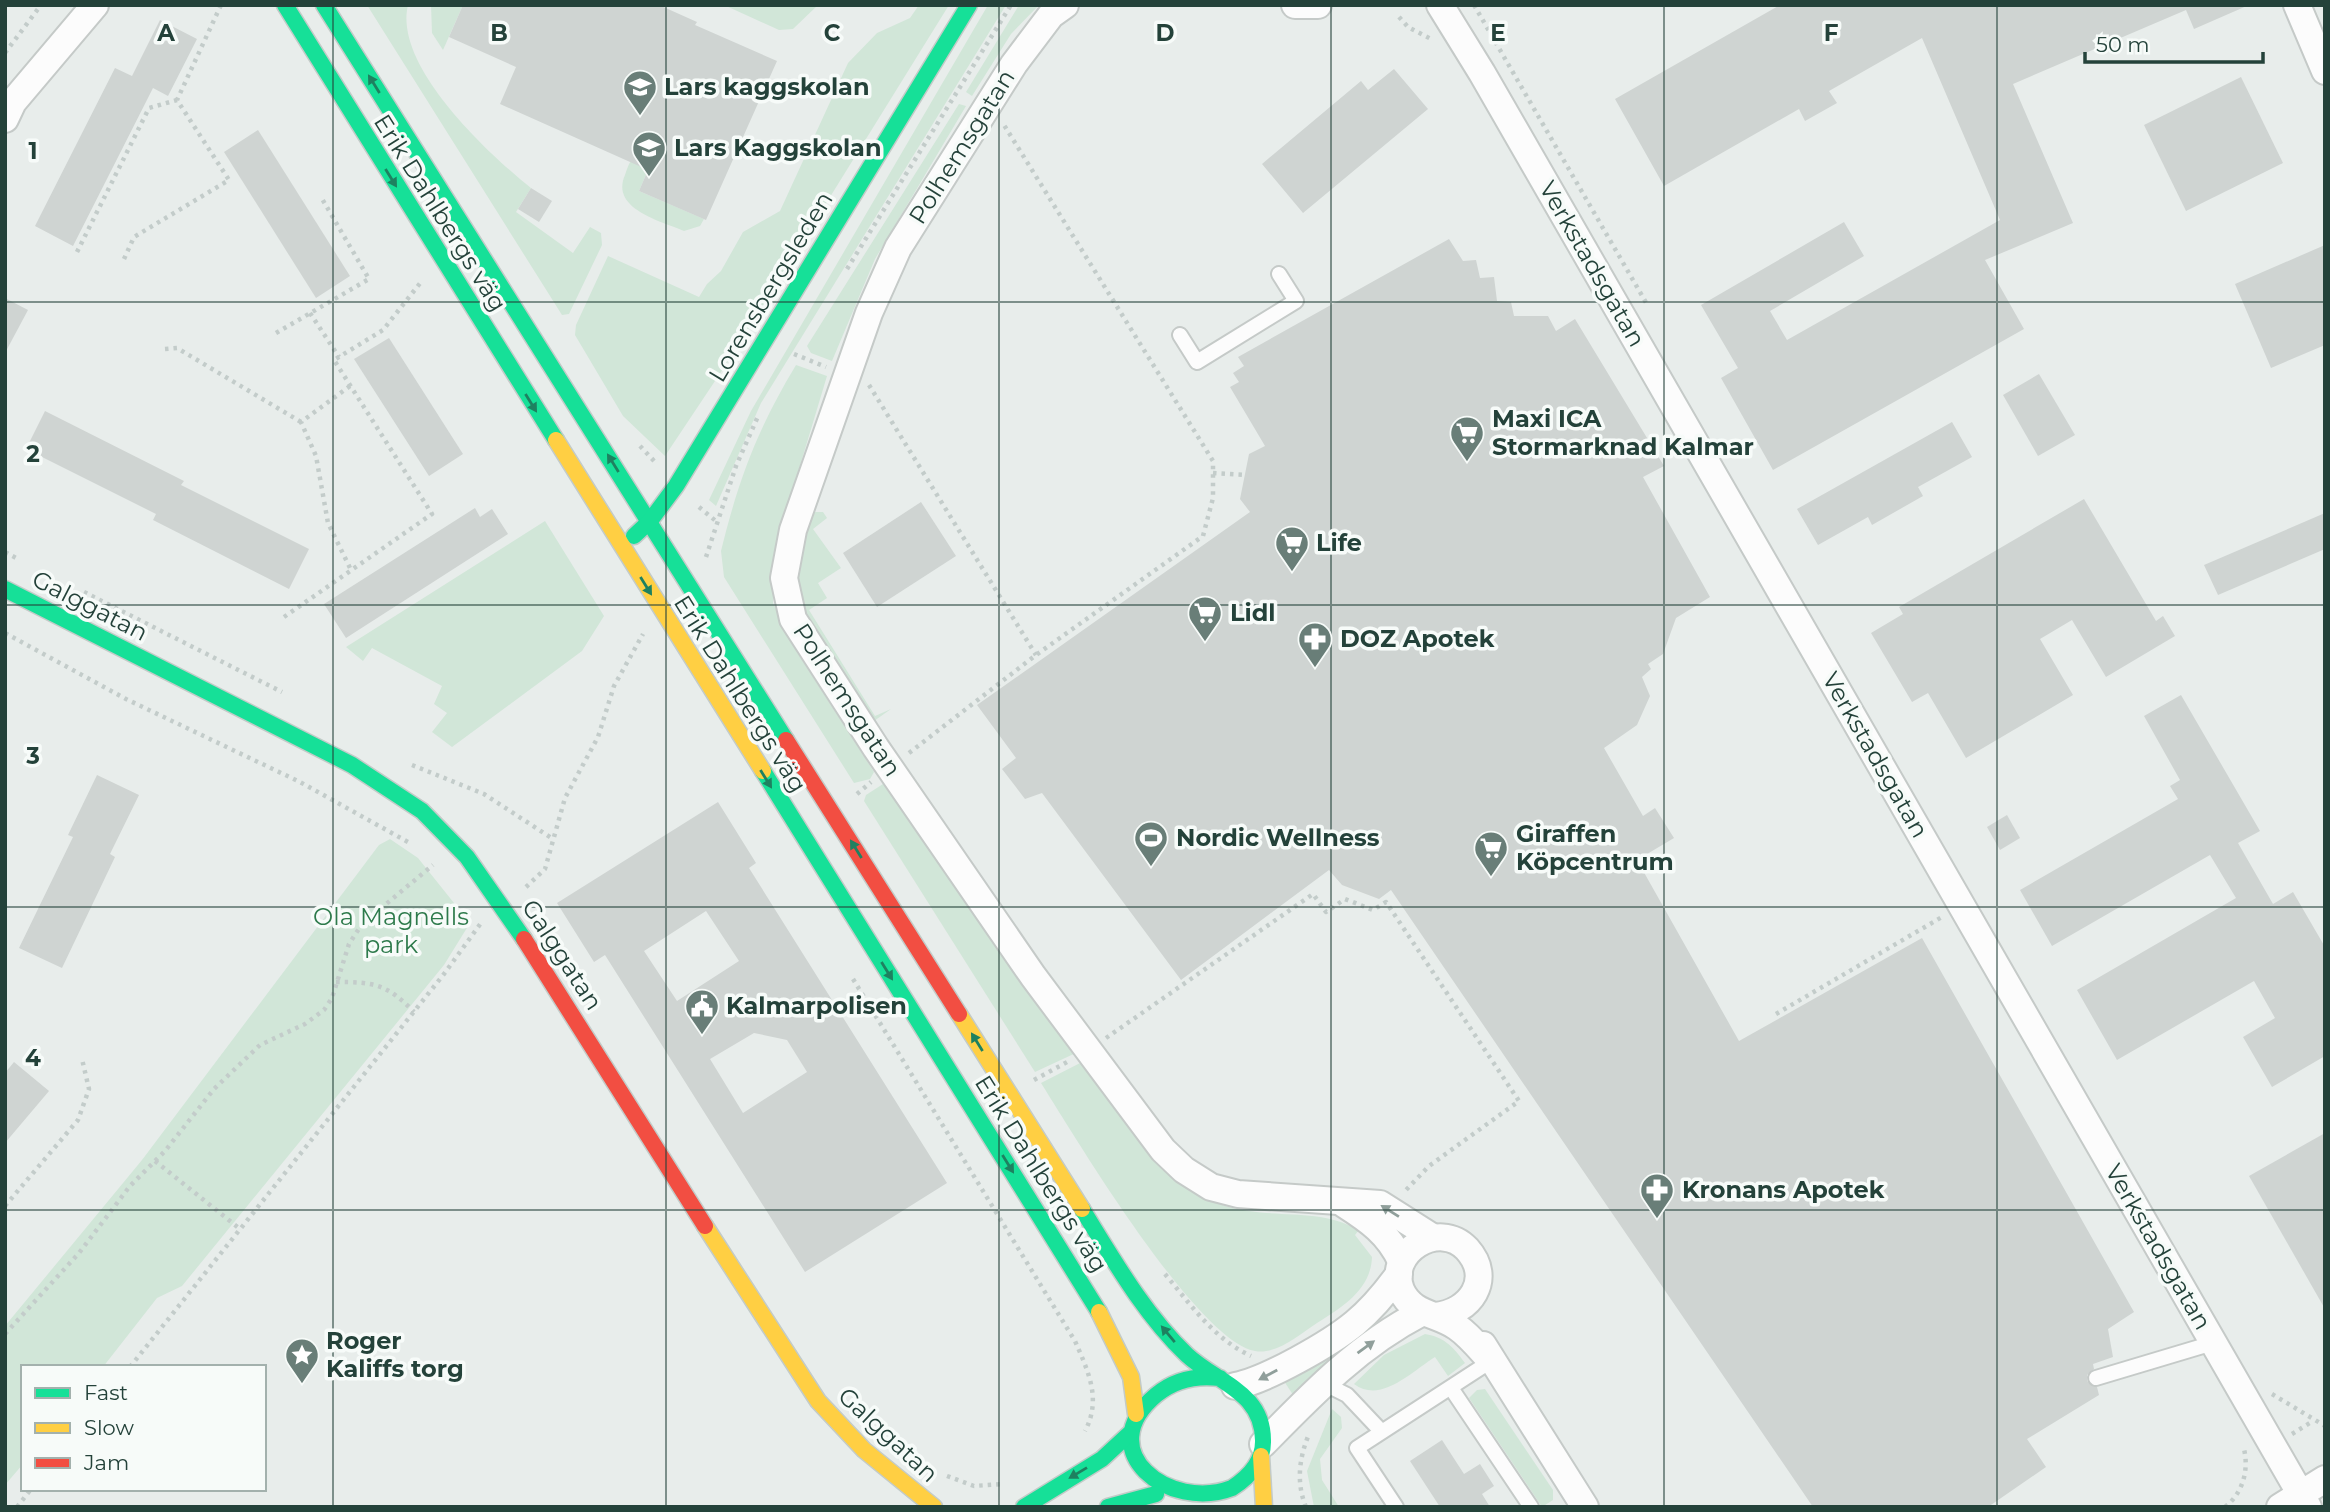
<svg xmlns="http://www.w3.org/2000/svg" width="2330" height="1512" font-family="Montserrat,sans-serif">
<rect width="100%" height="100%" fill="#e8edeb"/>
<g fill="#d1e6d8">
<path d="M367,5H408C393,66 489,154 531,188L516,212L573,253L590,227L601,233L602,245L569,314L562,315Z"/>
<polygon points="431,5 463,5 443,50 432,33"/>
<polygon points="724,5 818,5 793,29 779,30"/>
<polygon points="919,5 949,5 729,360 665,456 623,416 575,335 576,325 608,256 699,297 707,284 721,271 743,232 780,211 848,63 877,33 910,18"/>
<polygon points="988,5 1006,5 761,403 716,506 709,500 751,411"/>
<polygon points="1019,5 1039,5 1011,34 972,96 966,92"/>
<polygon points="959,104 966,106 875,259 832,361 811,353 807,346"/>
<path d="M662,137L639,191L704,219L700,226L684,231C661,221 610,209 625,175C627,170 628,164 632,160C641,152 653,145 662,137Z"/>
<path d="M796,365L827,376L774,552L773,603L797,652L874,772L870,779L854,783L724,577L721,551C739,478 757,430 796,365Z"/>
<polygon points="814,512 823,512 827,518 813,529 841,568 818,583 827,598 809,610 875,716 891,709 874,721 801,610 797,583 797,556"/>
<polygon points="545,521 604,616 582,651 452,747 432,732 447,713 434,704 442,686 372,648 363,661 346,647"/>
<polygon points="883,784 1078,1052 1035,1072 864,801 866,795"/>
<polygon points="390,839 418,858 470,923 444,965 182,1286 157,1298 103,1367 23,1367 23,1464 5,1485 5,1326 142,1160 379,845"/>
<path d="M1084,1061C1129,1124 1164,1200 1249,1211C1288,1217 1322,1210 1359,1230L1355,1235L1372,1257C1371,1289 1343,1307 1317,1323C1300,1334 1277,1355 1255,1351C1197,1341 1075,1137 1041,1083Z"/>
<path d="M1425,1334C1445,1337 1454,1348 1465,1363L1448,1376L1435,1357C1411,1372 1381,1404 1354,1384L1384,1355Z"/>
<polygon points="1347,1341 1350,1345 1295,1398 1284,1381"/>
<polygon points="1485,1389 1553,1490 1553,1500 1542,1507 1469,1398 1477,1390"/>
<polygon points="1332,1409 1341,1417 1342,1428 1320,1459 1322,1480 1339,1507 1314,1507 1307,1471"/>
</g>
<g fill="#cfd4d2" fill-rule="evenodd">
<polygon points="463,5 659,5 697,22 695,25 777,61 706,220 639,191 648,170 500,104 516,67 449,37"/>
<polygon points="1780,5 2249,5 2194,29 2186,10 2013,84 2073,223 1985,260 2024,329 1773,470 1721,378 1738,368 1701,305 1844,222 1864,256 1770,311 1787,340 2000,220 1922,38 1829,91 1837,103 1805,121 1799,109 1664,186 1615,99"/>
<polygon points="160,20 197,39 168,96 153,88 73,246 35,226 115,68 132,76"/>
<polygon points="1394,69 1428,109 1303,213 1262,164 1361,81 1368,90"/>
<polygon points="2241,77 2283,163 2186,211 2144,125"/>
<polygon points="258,130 350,276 316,298 224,152"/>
<polygon points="531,188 552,201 539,222 518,209"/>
<polygon points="1449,239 1463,261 1476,260 1480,278 1494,277 1497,301 1511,302 1514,316 1548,316 1556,331 1575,319 1664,466 1643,477 1710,597 1676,618 1663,654 1648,664 1651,669 1642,677 1650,696 1637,725 1604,748 1643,816 1655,808 1674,838 1637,860 1739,1041 1922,938 2134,1312 2108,1329 2113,1357 2093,1364 2094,1369 2087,1375 2087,1381 2097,1387 2099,1395 2027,1439 2046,1467 1988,1507 1813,1507 1391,890 1379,899 1342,885 1329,870 1181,980 1042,793 1025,799 1002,769 1016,758 977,705 1250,512 1240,499 1249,454 1265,446 1230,387 1239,382 1233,373 1244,366 1238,357"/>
<polygon points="2325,245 2325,345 2271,368 2235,284"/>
<polygon points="5,298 28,310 5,353"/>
<polygon points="389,338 463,454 429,476 354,359"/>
<polygon points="2039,374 2075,435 2038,456 2003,395"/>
<polygon points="45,411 184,481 181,485 309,549 289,589 153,520 156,514 26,449"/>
<polygon points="1952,422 1972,457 1918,487 1923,496 1872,525 1868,517 1818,545 1797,509"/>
<polygon points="2084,499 2156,621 2163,616 2175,636 2106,677 2072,620 2040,639 2073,695 1966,758 1928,693 1912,702 1871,633 1903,614 1899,607"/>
<polygon points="921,502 956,556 877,607 843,553"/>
<polygon points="475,508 480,517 492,509 508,534 346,638 324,604"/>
<polygon points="2325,513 2325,549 2218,595 2204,565"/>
<polygon points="2181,695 2260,831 2238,843 2273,904 2293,892 2325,947 2325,1056 2272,1087 2243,1037 2275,1018 2254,981 2117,1060 2077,990 2236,898 2210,855 2052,946 2020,890 2178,799 2170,786 2180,780 2144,716"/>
<polygon points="97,775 139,795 110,854 115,857 62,968 19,948 73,837 68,835"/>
<path d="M718,802L756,863L749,868L947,1183L805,1272L605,955L594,962L557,903ZM706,911L739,961L677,1001L644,951ZM754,1033L787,1040L807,1072L743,1113L710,1059Z"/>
<polygon points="2007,815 2020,838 2000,850 1987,827"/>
<polygon points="14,1062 49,1091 5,1143 5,1073"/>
<polygon points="2325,1133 2325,1309 2249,1176"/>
<polygon points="1442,1440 1464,1474 1480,1464 1494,1486 1482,1494 1490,1507 1440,1507 1410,1461"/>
</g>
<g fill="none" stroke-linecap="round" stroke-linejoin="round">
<g stroke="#c5cac8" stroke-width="18">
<g id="lane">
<polyline points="1180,335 1197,362 1296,301 1279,274"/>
<polyline points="2096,1378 2213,1343"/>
<polyline points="1323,1383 1347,1395 1381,1431"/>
<polyline points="1451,1388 1531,1507"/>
<polyline points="1396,1507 1357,1448 1491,1361"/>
</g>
</g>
<g stroke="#c5cac8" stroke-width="30">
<g id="street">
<polyline points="1065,5 1051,15 1014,64 898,248 869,313 793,530 784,578 793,619 876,748 1033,976 1163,1150 1184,1170 1211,1187 1238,1194 1380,1204 1432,1237"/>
<polyline points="1295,5 1318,5"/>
<polyline points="1440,5 1482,73 2308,1507"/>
<polyline points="2297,5 2325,71"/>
<polyline points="5,119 13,102 95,5"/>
<path d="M1344,1204C1369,1220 1389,1234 1401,1261"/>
<path d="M1435,1316C1470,1313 1494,1279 1467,1249C1439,1219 1386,1252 1401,1290C1412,1315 1437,1313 1457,1327C1470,1336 1480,1349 1491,1361"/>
<polyline points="1483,1345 1585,1507"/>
<path d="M1235,1386C1265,1381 1331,1343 1355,1323C1372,1309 1386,1292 1399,1274"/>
<path d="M1263,1444C1312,1394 1359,1345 1421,1313"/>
<polyline points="2280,1507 2325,1479"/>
</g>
</g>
<g stroke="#c3cbc8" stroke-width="19">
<g id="fast">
<polyline points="285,5 556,440"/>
<polyline points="324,5 786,740"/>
<polyline points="634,536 650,521 676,486 969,5"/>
<polyline points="5,589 352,765 422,811 467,857 524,939"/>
<polyline points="763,771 1099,1312"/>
<path d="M1082,1209C1113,1259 1144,1314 1187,1355C1217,1383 1264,1392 1263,1442C1263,1463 1249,1477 1232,1488C1169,1512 1090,1451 1156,1395C1175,1379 1196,1375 1220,1378"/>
<polyline points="1024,1507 1102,1459 1129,1434"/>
<polyline points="1108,1507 1156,1494"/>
</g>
</g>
<g stroke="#c3cbc8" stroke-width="19">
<g id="slow">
<polyline points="556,440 763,771"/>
<polyline points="959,1014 1082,1209"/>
<polyline points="705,1226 818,1401 864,1450 934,1507"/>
<polyline points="1099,1312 1131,1377 1136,1414"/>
<polyline points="1261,1456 1264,1507"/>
</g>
</g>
<g stroke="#c3cbc8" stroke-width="19">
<g id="jam">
<polyline points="786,740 959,1014"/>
<polyline points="524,939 705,1226"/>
</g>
</g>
<g stroke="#c3ccca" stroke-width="4.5" stroke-dasharray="3.5 5" stroke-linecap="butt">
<polyline points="1474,5 1648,306"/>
<polyline points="1399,17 1408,27 1431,39"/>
<polyline points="5,53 41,5"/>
<polyline points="77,252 149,108 177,100"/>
<polyline points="124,259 134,237 229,180 177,100 221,5"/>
<polyline points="847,269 1011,5"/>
<polyline points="310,313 339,357"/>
<polyline points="276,333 369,279 321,197"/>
<polyline points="165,349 177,348 301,422"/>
<polyline points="794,354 826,367"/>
<polyline points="869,385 1036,655"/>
<polyline points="350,386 301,422 316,456 328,523 351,570"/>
<polyline points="640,446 656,463"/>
<polyline points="1213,473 1245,475"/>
<polyline points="699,507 717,522"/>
<polyline points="5,552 20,560"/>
<polyline points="706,557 736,466 759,414"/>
<polyline points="84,592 282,692"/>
<polyline points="284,617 432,514 334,360 383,330 421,282"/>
<polyline points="5,633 126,699 300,782 408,842"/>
<polyline points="909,753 1036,655 1203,536 1213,498 1213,461 1004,125"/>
<polyline points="412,765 484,794 553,839"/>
<polyline points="857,794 871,782"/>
<polyline points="526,887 545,869 565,798 598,737 614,686 643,634"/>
<path d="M853,979L1075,1341C1088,1371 1102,1399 1085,1431"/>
<path d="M336,982C374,982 387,984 414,1012"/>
<polyline points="1776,1014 1942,917"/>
<polyline points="1106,1038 1313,894 1326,912 1345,899 1373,910 1386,902 1519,1101 1429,1166 1405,1191"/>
<polyline points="1034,1080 1069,1061"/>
<polyline points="155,1161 240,1229"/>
<polyline points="5,1206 78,1120 89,1089 82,1059"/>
<path d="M1165,1274C1191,1305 1214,1339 1251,1356"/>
<polyline points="5,1334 79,1253 130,1186 165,1151 214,1089 260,1045 305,1024 324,1010 332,998 349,944 362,924 433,865"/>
<polyline points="130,1367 444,974 481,923"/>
<polyline points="2272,1394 2325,1426"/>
<polyline points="2292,1434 2313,1421"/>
<polyline points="947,1476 974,1486 1002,1484"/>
<polyline points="17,1507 31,1489"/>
<path d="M1306,1507C1296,1483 1299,1458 1309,1434"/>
<path d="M2225,1507C2243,1493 2249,1470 2244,1449"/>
</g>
<use href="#lane" stroke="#fcfcfc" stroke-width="14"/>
<use href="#street" stroke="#fcfcfc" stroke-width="26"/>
<use href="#fast" stroke="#16e098" stroke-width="16"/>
<use href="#slow" stroke="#ffcf43" stroke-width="16"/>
<use href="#jam" stroke="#f24e42" stroke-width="16"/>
</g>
<defs><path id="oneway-solid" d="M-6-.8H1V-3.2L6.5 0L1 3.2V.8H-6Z" transform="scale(1.75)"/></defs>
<g fill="#1e8160">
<use href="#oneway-solid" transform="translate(374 84) rotate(-122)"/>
<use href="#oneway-solid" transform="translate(391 178) rotate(58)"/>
<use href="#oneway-solid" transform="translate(531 403) rotate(58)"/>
<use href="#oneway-solid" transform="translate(613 463) rotate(-122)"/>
<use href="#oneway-solid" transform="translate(646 586) rotate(58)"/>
<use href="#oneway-solid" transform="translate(766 779) rotate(58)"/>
<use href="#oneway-solid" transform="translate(856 849) rotate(-122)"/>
<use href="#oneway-solid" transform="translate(887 971) rotate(58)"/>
<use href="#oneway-solid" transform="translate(977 1042) rotate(-122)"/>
<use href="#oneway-solid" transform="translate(1008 1164) rotate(58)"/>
<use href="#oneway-solid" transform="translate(1168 1334) rotate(-130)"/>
<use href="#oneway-solid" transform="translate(1078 1473) rotate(149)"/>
</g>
<g fill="#909f9b">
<use href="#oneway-solid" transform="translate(1390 1211) rotate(-148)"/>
<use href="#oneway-solid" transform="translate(1366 1347) rotate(-36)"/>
<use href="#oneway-solid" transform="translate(1268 1375) rotate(152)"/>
</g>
<path fill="none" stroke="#24423a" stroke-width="2" stroke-opacity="0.55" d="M333,5V1507M666,5V1507M999,5V1507M1331,5V1507M1664,5V1507M1997,5V1507M5,302H2325M5,605H2325M5,907H2325M5,1210H2325"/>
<defs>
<g id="school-pin" transform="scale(1.75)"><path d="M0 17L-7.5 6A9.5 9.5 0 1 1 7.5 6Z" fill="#697e78" stroke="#f7fbf9"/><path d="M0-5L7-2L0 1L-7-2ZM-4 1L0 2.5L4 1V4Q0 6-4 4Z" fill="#fff"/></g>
<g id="supermarket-pin" transform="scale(1.75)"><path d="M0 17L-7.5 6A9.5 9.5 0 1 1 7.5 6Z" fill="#697e78" stroke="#f7fbf9"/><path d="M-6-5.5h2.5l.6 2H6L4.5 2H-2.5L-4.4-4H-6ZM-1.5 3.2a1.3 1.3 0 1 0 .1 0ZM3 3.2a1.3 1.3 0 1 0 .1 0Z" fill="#fff"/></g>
<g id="pharmacy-pin" transform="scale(1.75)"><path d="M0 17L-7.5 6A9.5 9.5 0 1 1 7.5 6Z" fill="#697e78" stroke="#f7fbf9"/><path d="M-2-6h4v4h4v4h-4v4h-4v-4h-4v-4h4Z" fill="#fff"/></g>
<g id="stadium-pin" transform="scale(1.75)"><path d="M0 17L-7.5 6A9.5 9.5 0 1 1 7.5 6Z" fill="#697e78" stroke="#f7fbf9"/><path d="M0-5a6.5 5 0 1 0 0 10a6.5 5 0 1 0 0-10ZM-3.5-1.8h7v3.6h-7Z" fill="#fff"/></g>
<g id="civic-pin" transform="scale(1.75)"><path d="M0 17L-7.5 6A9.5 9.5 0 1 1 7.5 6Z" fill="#697e78" stroke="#f7fbf9"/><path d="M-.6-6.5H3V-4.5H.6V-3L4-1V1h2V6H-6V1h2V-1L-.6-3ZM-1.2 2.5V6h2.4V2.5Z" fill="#fff"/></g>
<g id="sight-pin" transform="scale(1.75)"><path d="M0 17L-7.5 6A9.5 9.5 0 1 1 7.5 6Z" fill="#697e78" stroke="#f7fbf9"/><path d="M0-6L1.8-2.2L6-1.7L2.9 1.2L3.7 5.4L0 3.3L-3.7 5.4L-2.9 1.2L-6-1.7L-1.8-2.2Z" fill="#fff"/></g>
</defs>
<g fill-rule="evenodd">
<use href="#school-pin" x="640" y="87"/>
<use href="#school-pin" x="649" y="148"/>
<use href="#supermarket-pin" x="1467" y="433"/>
<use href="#supermarket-pin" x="1292" y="543"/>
<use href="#supermarket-pin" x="1205" y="613"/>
<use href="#pharmacy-pin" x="1315" y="639"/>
<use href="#stadium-pin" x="1151" y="838"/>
<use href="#supermarket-pin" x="1491" y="848"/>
<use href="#civic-pin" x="702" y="1006"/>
<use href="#pharmacy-pin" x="1657" y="1190"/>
<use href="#sight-pin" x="302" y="1355"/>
</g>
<g text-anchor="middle" stroke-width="7" stroke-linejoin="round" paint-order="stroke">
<g font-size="24" font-weight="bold" fill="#24423a" stroke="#f7fbf9" text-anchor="start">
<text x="664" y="95">Lars kaggskolan</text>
<text x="674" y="156">Lars Kaggskolan</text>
<text x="1492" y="427">Maxi ICA<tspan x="1492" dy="28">Stormarknad Kalmar</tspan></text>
<text x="1316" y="551">Life</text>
<text x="1230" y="621">Lidl</text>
<text x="1340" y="647">DOZ Apotek</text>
<text x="1516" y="842">Giraffen<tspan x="1516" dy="28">Köpcentrum</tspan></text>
<text x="1176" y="846">Nordic Wellness</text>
<text x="726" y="1014">Kalmarpolisen</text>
<text x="1682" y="1198">Kronans Apotek</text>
<text x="326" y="1349">Roger<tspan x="326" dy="28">Kaliffs torg</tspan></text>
</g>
<g font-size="24" fill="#24423a" stroke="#f7fbf9">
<text transform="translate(962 147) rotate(-58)" y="8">Polhemsgatan</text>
<text transform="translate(440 213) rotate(58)" y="8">Erik Dahlbergs väg</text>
<text transform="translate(1592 264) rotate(60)" y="8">Verkstadsgatan</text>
<text transform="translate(771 287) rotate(-59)" y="8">Lorensbergsleden</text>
<text transform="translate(90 606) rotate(27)" y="8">Galggatan</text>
<text transform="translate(740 694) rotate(58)" y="8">Erik Dahlbergs väg</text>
<text transform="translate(847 700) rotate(57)" y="8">Polhemsgatan</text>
<text transform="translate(1875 755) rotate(60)" y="8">Verkstadsgatan</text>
<text transform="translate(562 955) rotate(57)" y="8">Galggatan</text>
<text transform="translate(1041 1174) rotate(58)" y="8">Erik Dahlbergs väg</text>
<text transform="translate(2158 1247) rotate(60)" y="8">Verkstadsgatan</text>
<text transform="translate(888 1435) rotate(43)" y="8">Galggatan</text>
</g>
<g font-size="24" fill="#2d7a4b" stroke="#f7fbf9">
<text x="391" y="925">Ola Magnells<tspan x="391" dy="28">park</tspan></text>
</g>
</g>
<g font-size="23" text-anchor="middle" font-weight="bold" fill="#24423a" stroke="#f7fbf9" stroke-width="7" stroke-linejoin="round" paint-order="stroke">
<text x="166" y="41">A</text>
<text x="499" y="41">B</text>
<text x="832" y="41">C</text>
<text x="1165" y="41">D</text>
<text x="1498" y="41">E</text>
<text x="1831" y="41">F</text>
<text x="33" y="159">1</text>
<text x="33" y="462">2</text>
<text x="33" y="764">3</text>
<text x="33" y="1066">4</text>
</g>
<rect width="2330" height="1512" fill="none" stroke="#24423a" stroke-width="14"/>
<rect x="21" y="1365" width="245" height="126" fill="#f7fbf9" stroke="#a3b1ad" stroke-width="2"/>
<rect x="35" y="1388" width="35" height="10" fill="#16e098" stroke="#a3b1ad" stroke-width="2"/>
<text x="84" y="1400" font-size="21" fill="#24423a">Fast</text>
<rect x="35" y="1423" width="35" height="10" fill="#ffcf43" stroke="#a3b1ad" stroke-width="2"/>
<text x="84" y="1435" font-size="21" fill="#24423a">Slow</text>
<rect x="35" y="1458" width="35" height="10" fill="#f24e42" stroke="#a3b1ad" stroke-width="2"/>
<text x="84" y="1470" font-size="21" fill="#24423a">Jam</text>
<path d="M2085 52v10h178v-10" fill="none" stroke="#24423a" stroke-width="3.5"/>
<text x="2096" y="52" font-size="21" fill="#24423a" stroke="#f7fbf9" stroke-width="5" paint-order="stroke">50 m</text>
</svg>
